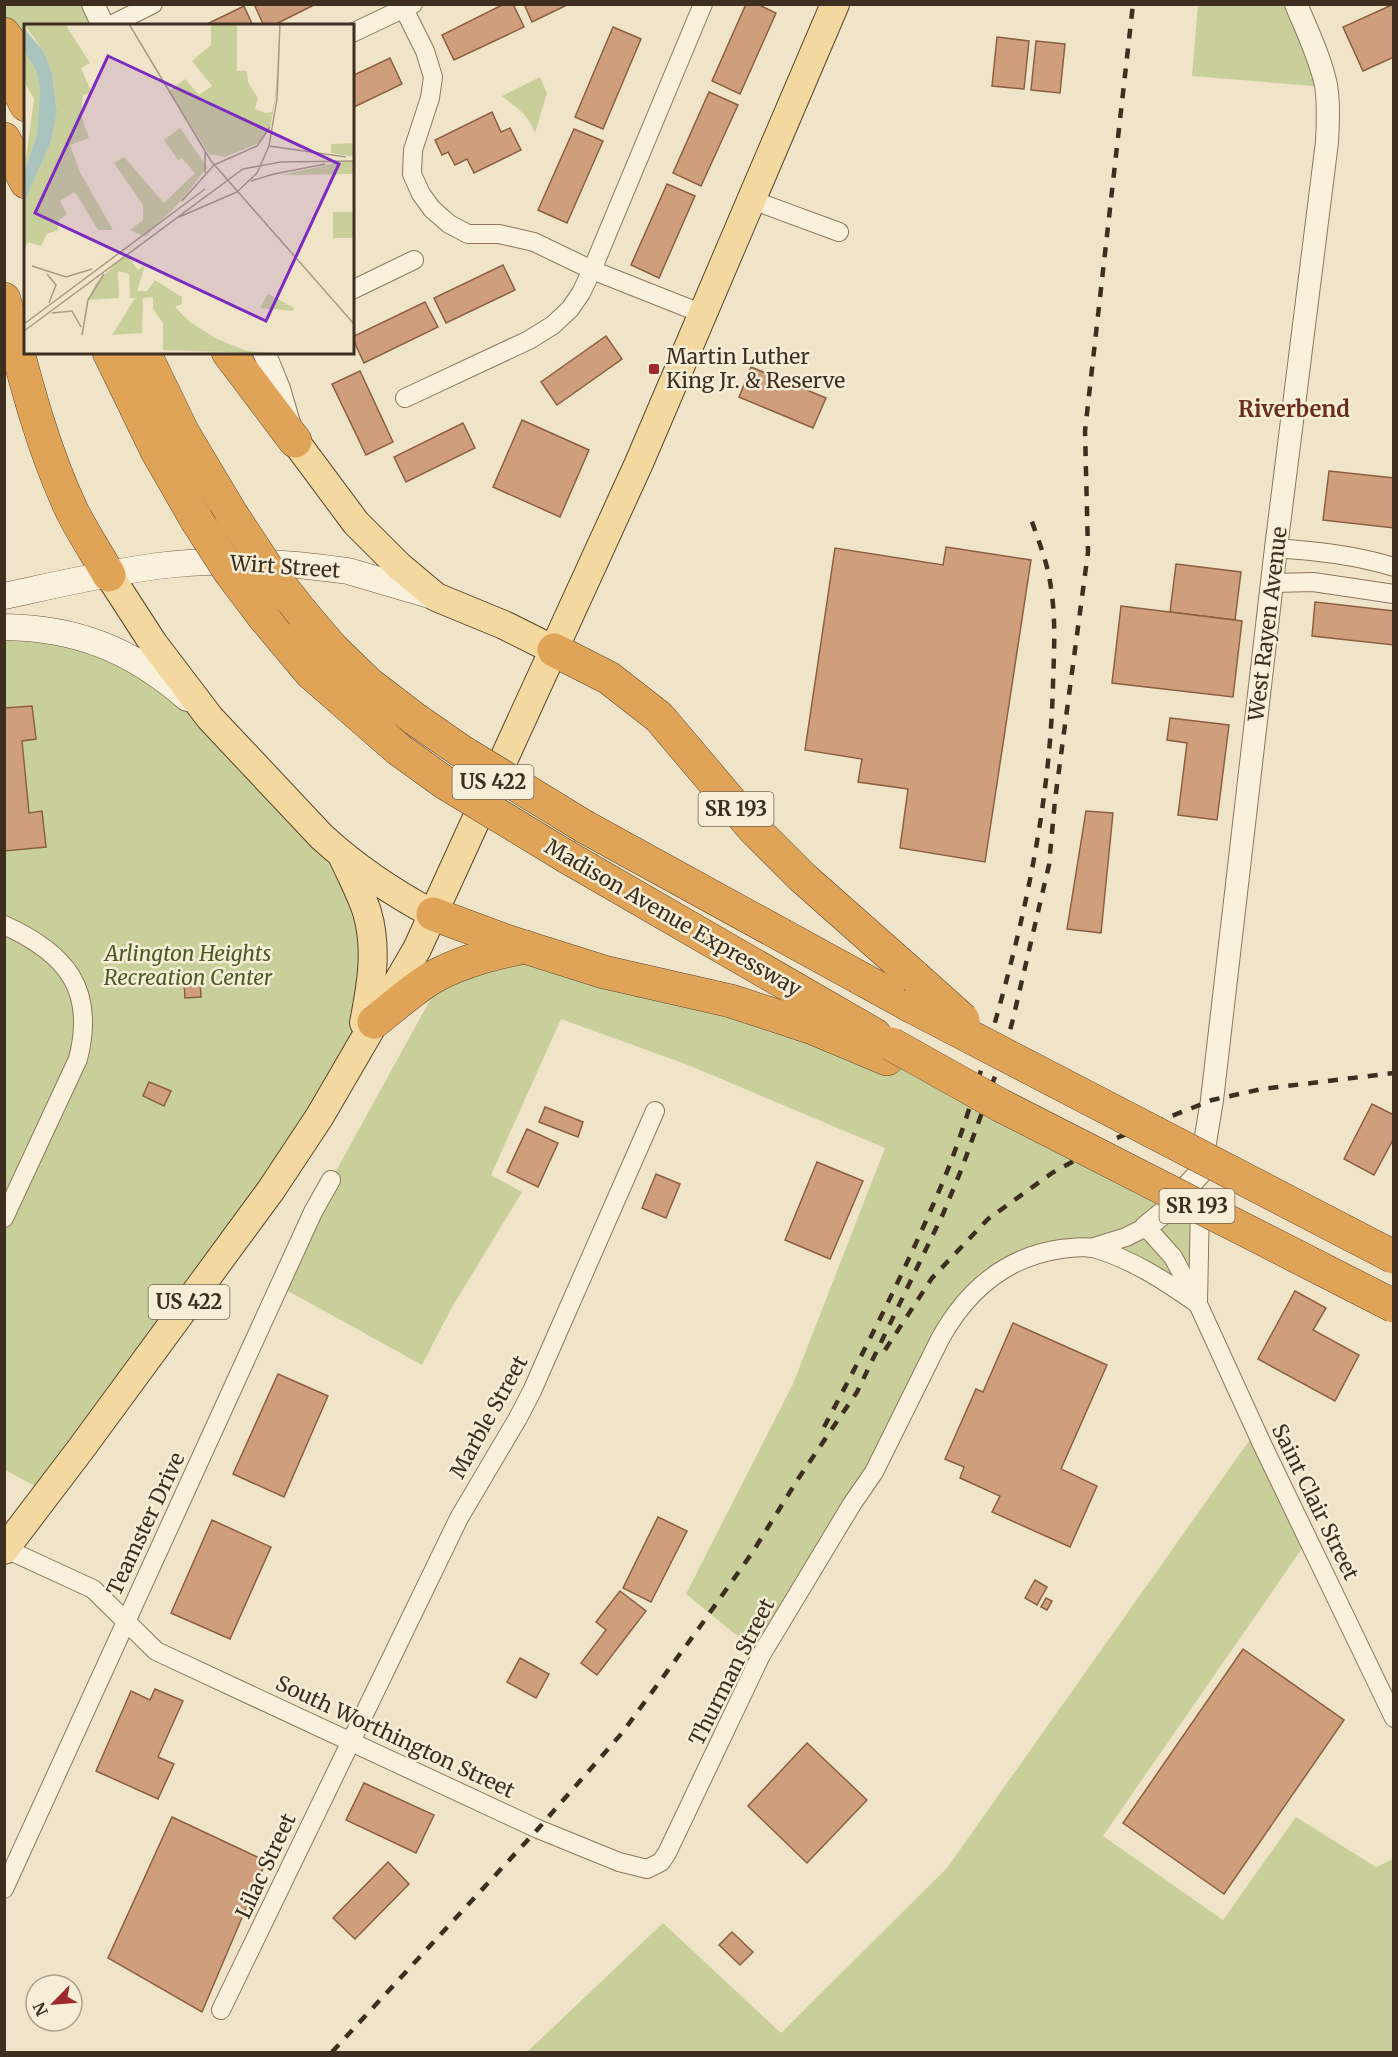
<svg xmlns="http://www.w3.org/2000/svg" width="1398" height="2057" font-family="Merriweather,serif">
<rect width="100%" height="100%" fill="#f0e4c8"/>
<g fill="#c9cf9b">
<polygon points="4,5 93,5 103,25 26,26 25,64 5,34"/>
<polygon points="1198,5 1296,5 1326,87 1192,76"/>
<path d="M540,77L547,93L535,133C527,112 517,109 502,96Z"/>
<polygon points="4,627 128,656 322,837 367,912 360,1044 48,1493 5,1470"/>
<polygon points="503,951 731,1001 1000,1105 1177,1197 1200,1173 1198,1304 1091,1248 1046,1251 969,1296 761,1655 686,1594 793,1384 885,1148 688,1065 561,1019 491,1175 522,1192 451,1309 422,1365 279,1286 331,1180 446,971"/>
<polygon points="1256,1431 1308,1540 1103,1836 1223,1920 1296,1817 1376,1867 1393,1859 1393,2052 527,2052 663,1923 781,2033 947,1868"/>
</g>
<g fill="#cf9f7d" stroke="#8d5f41" stroke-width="1.5">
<polygon points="254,4 316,4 272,26 264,26"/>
<polygon points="504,4 513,4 524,27 454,60 442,35"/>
<polygon points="524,4 569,4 532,22"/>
<polygon points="746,4 757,4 776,13 740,94 712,81"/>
<polygon points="1394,4 1394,57 1363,71 1343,27"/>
<polygon points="244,6 253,26 203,26"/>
<polygon points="613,27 641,39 603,129 575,117"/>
<polygon points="997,37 1029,41 1024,89 992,86"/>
<polygon points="1036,41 1065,44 1060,93 1031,90"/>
<polygon points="390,58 402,84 352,108 352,76"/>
<polygon points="709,92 738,105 701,186 673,173"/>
<polygon points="492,112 501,132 510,128 521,150 474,173 467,159 455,165 448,152 442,155 435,140"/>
<polygon points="574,129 603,141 567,223 538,210"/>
<polygon points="667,184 695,196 659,278 631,265"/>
<polygon points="503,265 515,290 446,323 434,298"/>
<polygon points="425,302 438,327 364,363 352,337"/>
<polygon points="606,336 622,359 557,405 541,382"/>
<polygon points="751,367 826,398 813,428 739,397"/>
<polygon points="360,371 393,442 366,455 332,384"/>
<polygon points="522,420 589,450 560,517 493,487"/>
<polygon points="463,423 475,448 406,482 394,457"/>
<polygon points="1329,471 1394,478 1394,528 1323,520"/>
<polygon points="946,547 1031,560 985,862 900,848 908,789 858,782 862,759 805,750 835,548 943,565"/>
<polygon points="1176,564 1241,572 1235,620 1170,612"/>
<polygon points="1315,602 1394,611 1394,645 1312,636"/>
<polygon points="1121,606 1242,621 1233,697 1112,683"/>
<polygon points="32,706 36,739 22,741 29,813 42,811 46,847 4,851 4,708"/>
<polygon points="1170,718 1229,725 1217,820 1178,815 1187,743 1167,740"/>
<polygon points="1086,811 1113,813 1101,933 1067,929"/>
<polygon points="200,981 201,997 185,998 184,982"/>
<polygon points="149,1082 171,1091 164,1106 143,1096"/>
<polygon points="1372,1104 1394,1115 1394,1138 1374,1175 1344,1159"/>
<polygon points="545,1107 583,1122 578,1137 539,1122"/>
<polygon points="527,1129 558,1143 538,1187 507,1172"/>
<polygon points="817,1162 863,1181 830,1259 785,1240"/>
<polygon points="656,1174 680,1184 666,1218 642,1208"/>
<polygon points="1295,1291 1326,1308 1313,1330 1359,1355 1335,1401 1258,1359"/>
<polygon points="1013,1323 1107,1365 1061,1469 1097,1486 1070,1547 992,1512 1000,1496 960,1478 964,1467 945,1459 976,1389 983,1392"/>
<polygon points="278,1374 328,1396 284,1497 233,1474"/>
<polygon points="658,1517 687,1531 651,1602 623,1588"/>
<polygon points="212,1520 271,1547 230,1639 171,1613"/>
<polygon points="1035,1580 1047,1587 1037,1605 1025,1598"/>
<polygon points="620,1591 646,1611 597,1675 581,1663 606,1630 596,1622"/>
<polygon points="1046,1598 1052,1601 1047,1610 1041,1607"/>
<polygon points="1243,1649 1344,1720 1224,1894 1123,1823"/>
<polygon points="520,1658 549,1674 536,1698 507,1682"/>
<polygon points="155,1689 183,1701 158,1757 174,1764 158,1799 96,1771 131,1691 150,1700"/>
<polygon points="807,1743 867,1800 807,1863 748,1806"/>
<polygon points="364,1783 434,1815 416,1853 346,1820"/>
<polygon points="172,1817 266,1861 202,2012 108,1958"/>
<polygon points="388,1862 409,1884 355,1939 333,1918"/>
<polygon points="732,1932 753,1952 740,1965 719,1945"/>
</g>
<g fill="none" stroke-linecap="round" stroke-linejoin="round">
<g stroke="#8d765c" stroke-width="20">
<g id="minor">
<polyline points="404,9 425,51 433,77 430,98 413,150 412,174 421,194 432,209 449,224 468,234 499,234 534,242 592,270 703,314"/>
<polyline points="109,26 153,4"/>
<polyline points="352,33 413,4"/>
<polyline points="752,200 839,232"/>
<polyline points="352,290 414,260"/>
<polyline points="405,398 529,340 553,325 570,309 581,293 592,270 703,4"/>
<path d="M1276,548C1316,551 1355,555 1394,567"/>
<polyline points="1273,583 1313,582 1394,594"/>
<path d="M4,925C66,953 96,989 78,1059L4,1218"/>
<polyline points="1091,1248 1126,1237 1146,1227 1173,1257 1198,1304 1262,1444 1394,1718"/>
<polyline points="1198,1302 1200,1204"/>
<path d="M4,1548L93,1589L156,1651L538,1829L619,1862L647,1869L661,1862L667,1853L761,1655L852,1504L874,1472L940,1339C966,1292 1005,1257 1061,1249C1071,1248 1082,1246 1093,1248C1132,1259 1165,1281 1198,1304"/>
<polyline points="4,1889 313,1212 331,1180"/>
<polyline points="221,2010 459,1518 518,1418 532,1391 655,1111"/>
</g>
</g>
<g stroke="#8d765c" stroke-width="24">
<g id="tertiary">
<polyline points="93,4 103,26"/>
<polyline points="264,352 279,389 289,423"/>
<path d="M1146,1227L1163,1213L1200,1173L1212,1100L1276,548L1327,142C1328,123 1329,104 1326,85C1320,57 1307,31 1296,4"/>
</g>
</g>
<g stroke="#6f573f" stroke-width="27">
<g id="secondary">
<path d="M4,596C55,585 106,573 157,566C219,558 286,562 348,571L433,596"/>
<path d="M4,627C77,628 132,650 187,698"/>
</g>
</g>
<g stroke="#5b4430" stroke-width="30">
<g id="primary">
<polyline points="295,441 356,523 399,566 436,597 504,625 554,650"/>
<path d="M109,575L153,643L210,718L322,837C356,868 393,893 433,914"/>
<path d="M343,857C351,875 361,893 367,912C378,949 371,987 364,1023"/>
<polyline points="4,1550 80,1450 271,1190 320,1116 417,949 639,463 835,4"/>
</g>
</g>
<g stroke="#5b4430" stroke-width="34">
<g id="motorway">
<polyline points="4,34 26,64"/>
<polyline points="4,61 26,105"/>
<polyline points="4,139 26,182"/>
<path d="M4,299C23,371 40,443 72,511C83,533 97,554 109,575"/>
<polyline points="109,352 157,451 196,519"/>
<polyline points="144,352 183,433 232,515"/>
<polyline points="228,352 295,441"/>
<polyline points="303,614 332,648 368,683 415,719"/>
<polyline points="264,617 311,673 398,749"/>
<polyline points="554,650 609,678 659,717 753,828 802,877 915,977"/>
<polyline points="585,827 911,1006"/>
<polyline points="567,857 875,1035"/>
<polyline points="433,914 512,943 604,972 731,1001 813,1028 887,1059"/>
<path d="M374,1022C393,1007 412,990 433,977C462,961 493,953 525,947"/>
</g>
</g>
<use href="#minor" stroke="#faf1dc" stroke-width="18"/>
<use href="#tertiary" stroke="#faf1dc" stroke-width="22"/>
<use href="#secondary" stroke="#faf1dc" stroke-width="26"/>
<use href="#primary" stroke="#f3d9a0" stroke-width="28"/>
<use href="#motorway" stroke="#e0a458" stroke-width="33"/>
<g stroke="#3d2e20" stroke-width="4.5" stroke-dasharray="10 10" stroke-linecap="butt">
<polyline points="885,1350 932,1278 988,1219 1052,1173 1114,1139 1212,1100 1262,1089 1394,1073"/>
<path d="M824,1427C865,1350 905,1271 939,1191C959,1145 973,1097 987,1050C1022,931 1050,809 1053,684C1054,652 1056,620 1051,588C1048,564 1039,542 1031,519"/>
<polyline points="332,2052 537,1830 622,1733 699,1628 752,1553 798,1479 857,1392 943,1214 962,1168 1003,1054 1012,1023 1049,865 1055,800 1088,552 1085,431 1133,4"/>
</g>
<g stroke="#5b4430" stroke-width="34" stroke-linecap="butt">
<g id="motorway-bridge">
<polyline points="232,515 269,571 303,614"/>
<polyline points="196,519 230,572 264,617"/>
<polyline points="415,719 461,751 585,827"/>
<polyline points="398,749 445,783 567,857"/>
<polyline points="915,977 963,1020"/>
<polyline points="911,1006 1394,1257"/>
<polyline points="891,1044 1000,1105 1394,1306"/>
</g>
</g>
<use href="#motorway-bridge" stroke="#e0a458" stroke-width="33"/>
</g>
<rect fill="#9e2a2b" stroke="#f7eed8" stroke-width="2" x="648" y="363" width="12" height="12" rx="3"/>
<g text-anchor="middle" stroke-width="5" stroke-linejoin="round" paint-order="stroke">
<g fill="#f7eed8" stroke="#756857" stroke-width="1.5">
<rect x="452.5" y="765" width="81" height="34" rx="4.5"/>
<rect x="698.5" y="792" width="75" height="34" rx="4.5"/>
<rect x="1159.5" y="1189" width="75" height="34" rx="4.5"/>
<rect x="148.5" y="1285" width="81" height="34" rx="4.5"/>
</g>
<g font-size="20" font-weight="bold" fill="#3d2e20">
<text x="493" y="789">US 422</text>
<text x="736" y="816">SR 193</text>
<text x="1197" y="1213">SR 193</text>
<text x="189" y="1309">US 422</text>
</g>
<g font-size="21" fill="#3d2e20" stroke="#f7eed8" text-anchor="start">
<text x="666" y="364">Martin Luther<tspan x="666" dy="24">King Jr. &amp; Reserve</tspan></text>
</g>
<g font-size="21" fill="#3d2e20" stroke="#f7eed8">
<text transform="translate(285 567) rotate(4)" y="7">Wirt Street</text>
<text transform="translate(1268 624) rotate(-83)" y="7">West Rayen Avenue</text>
<text transform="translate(673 918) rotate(30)" y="7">Madison Avenue Expressway</text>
<text transform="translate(489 1417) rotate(-61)" y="7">Marble Street</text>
<text transform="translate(1315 1502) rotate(64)" y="7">Saint Clair Street</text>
<text transform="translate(146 1524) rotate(-65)" y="7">Teamster Drive</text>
<text transform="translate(732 1672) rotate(-63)" y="7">Thurman Street</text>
<text transform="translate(395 1737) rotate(25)" y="7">South Worthington Street</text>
<text transform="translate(266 1866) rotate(-65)" y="7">Lilac Street</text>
</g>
<g font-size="21" font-style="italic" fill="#4d5a26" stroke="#f7eed8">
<text x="188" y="961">Arlington Heights<tspan x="188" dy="24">Recreation Center</tspan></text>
</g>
<g font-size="22" font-weight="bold" fill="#6b2e1e" stroke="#f7eed8">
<text x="1294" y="417">Riverbend</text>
</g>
</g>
<g transform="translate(24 24)">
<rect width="330" height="330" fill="#f0e4c8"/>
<path d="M0,0H41L66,39L57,44L68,69L59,71L57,91L65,114L46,121L56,148L89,206H74L51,168L36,177L43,190L34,197V206L23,210L17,222L4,218L0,227V179L27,118L33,88L28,49L20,28ZM187,0H213V47H223L224,58L234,74L231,85L242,89L248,88L251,75L256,0L254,63L246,104L237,118L201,133L185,130L145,67L161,55L175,71L188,62L168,37L187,21ZM0,27L12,47L16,65L13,110L0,150L10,75L0,57ZM156,104L183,143L157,177L121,213L106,206L119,196V181L90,139L100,133L140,179L171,149L158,134L154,136L140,116ZM330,119V133L307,129V120ZM320,137H330V150L257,151ZM309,188H330V214H309ZM102,230L114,246L121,241L113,267H123L131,256L158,273V280L151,283L166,298L193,315L223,327L263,330L139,326V299L129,285V273L119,274L118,309L88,311L111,274H106L105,250L94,247L95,274L64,276L72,259ZM244,270L270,284L269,287L236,284Z" fill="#c9cf9b"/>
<path d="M0,4L20,28L28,49L33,88L27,118L0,179V150L13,110L16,65L12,47L0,27Z" fill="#a9c4bc"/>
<path fill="none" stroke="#a89b85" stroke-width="1.5" d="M105,0L187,137L330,300M245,122L322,133M181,128V149M190,141L233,122L246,103M250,150L301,140M227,157L250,150M213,168L233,149L245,122L253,75L256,0M158,177L190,141M155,193L213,168M8,242L42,253L68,245M23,250L32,261L25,279M28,289L48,287L57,303M0,300L181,165M0,307L219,145L257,138L330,137M58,311L64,276L80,250"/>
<path fill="#7b2cbf" fill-opacity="0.15" stroke="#7b2cbf" stroke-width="3" d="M84,32L315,140L242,297L11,189Z"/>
<rect width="330" height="330" fill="none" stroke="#3d2e20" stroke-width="3"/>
</g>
<rect width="1398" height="2057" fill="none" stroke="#3d2e20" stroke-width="12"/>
<g transform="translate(54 2003) rotate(245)"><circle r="28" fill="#f7eed8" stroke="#ada18e" stroke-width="1.5"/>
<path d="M0-4.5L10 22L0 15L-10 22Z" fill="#9e2a2b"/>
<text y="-9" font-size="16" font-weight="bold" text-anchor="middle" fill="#3d2e20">N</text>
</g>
</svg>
